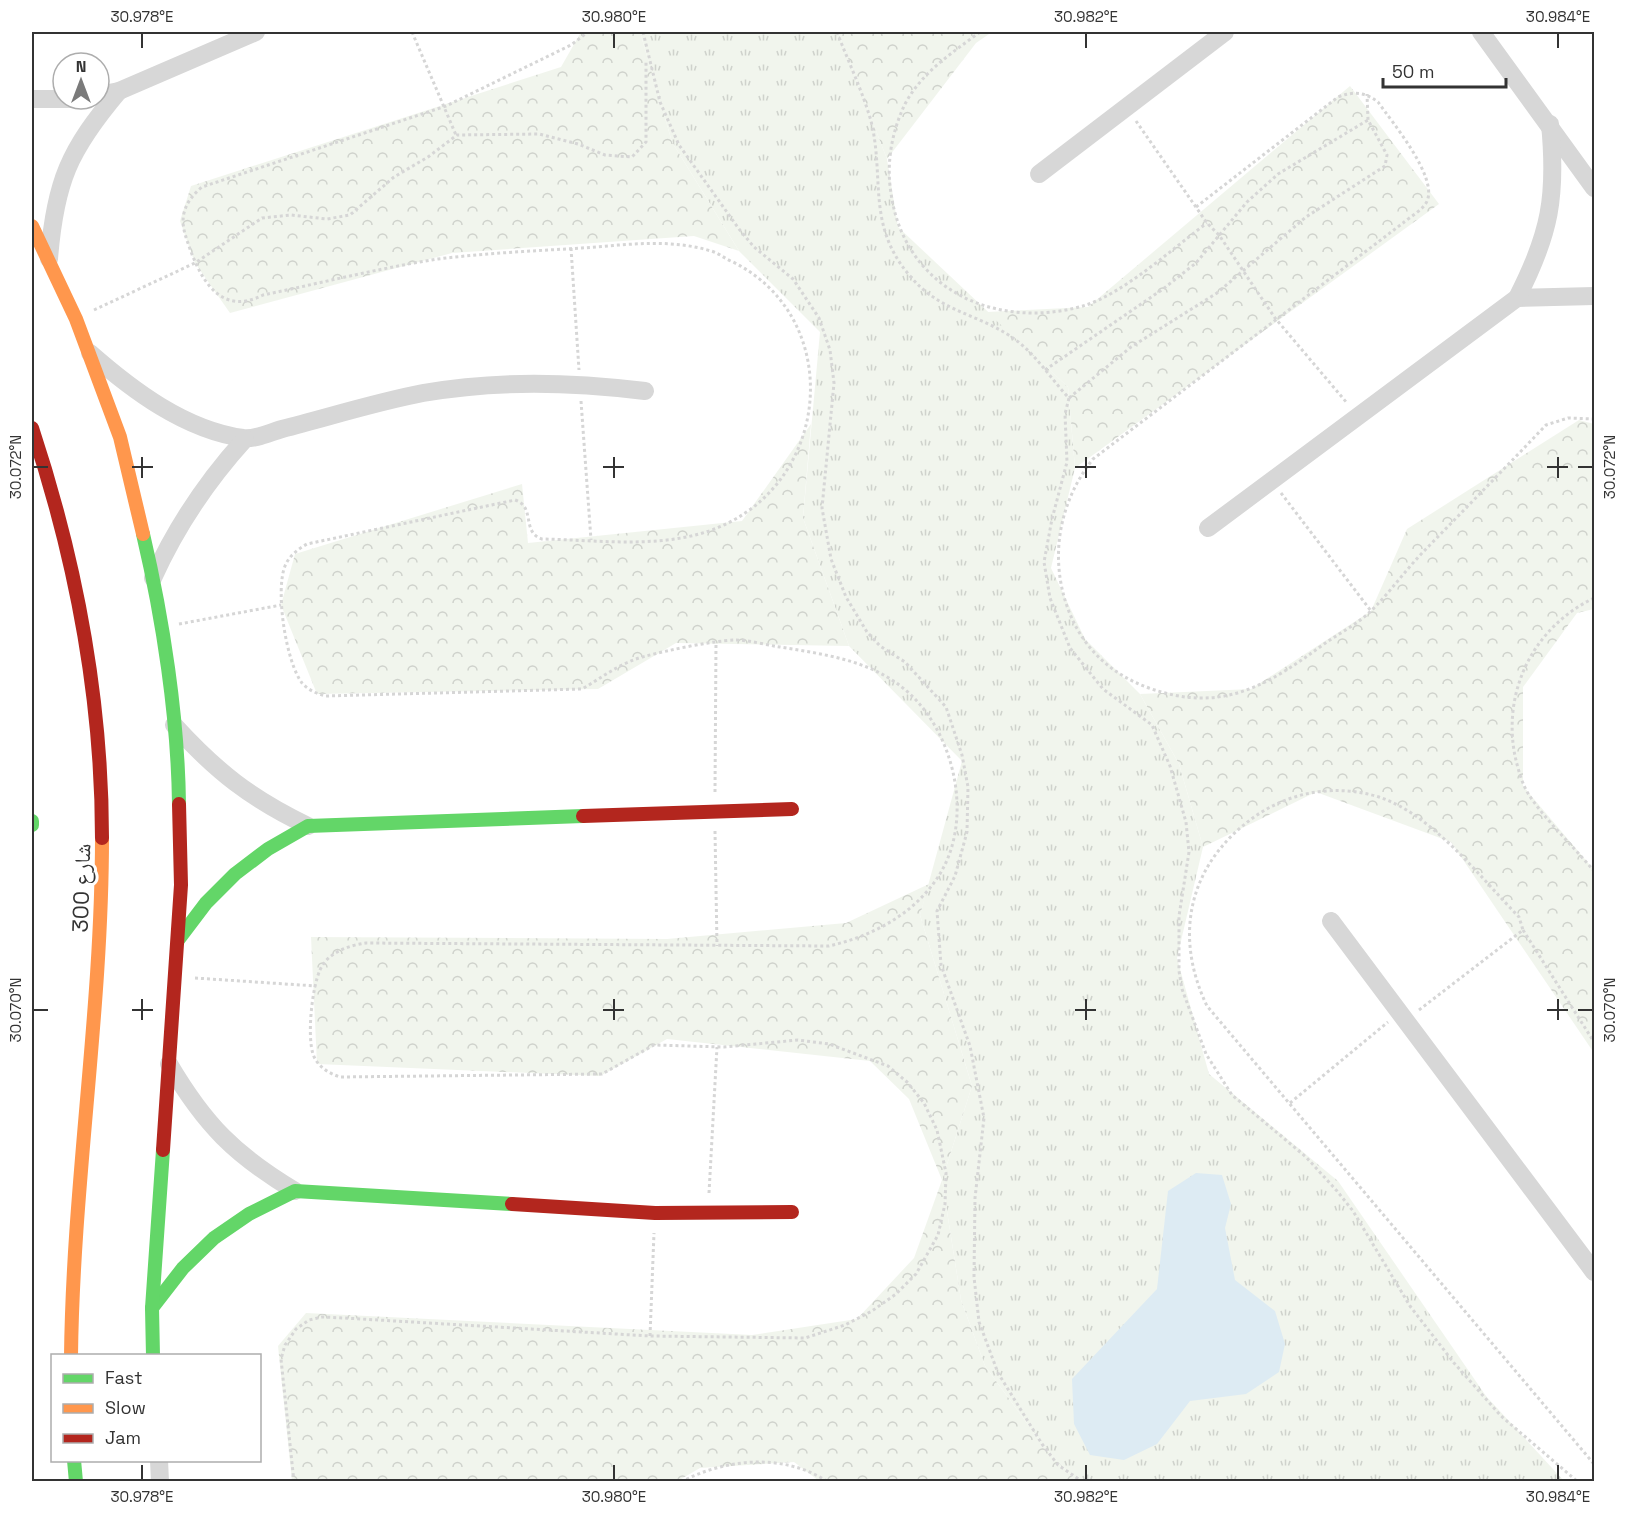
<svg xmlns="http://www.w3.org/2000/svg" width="1626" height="1513" font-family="'Space Grotesk','Noto Naskh Arabic',sans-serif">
<defs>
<pattern id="grass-tufts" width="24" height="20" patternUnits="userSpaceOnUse" patternTransform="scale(1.5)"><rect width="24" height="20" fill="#f1f5ed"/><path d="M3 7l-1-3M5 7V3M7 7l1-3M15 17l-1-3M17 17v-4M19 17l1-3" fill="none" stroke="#cfd2cc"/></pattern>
<pattern id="forest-crowns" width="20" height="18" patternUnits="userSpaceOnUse" patternTransform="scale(1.5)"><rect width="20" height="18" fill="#f1f5ed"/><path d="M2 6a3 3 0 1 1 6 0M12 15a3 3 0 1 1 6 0" fill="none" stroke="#cfd2cc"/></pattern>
</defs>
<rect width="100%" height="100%" fill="#fff"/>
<polygon fill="url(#grass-tufts)" points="640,32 838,32 887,159 898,227 1068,387 1075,468 1051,568 1085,639 1140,694 1179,764 1203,847 1177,958 1209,1074 1338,1181 1486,1396 1564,1481 1076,1481 1046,1449 985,1366 961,1300 942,1180 972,1086 920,915 962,761 849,646 803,518 820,332 739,251 672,142"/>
<g fill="url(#forest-crowns)">
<polygon points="581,32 640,32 672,142 739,251 694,236 452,253 230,313 195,263 180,221 191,186 561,67"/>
<polygon points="838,32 992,32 976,43 887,159"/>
<polygon points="1350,86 1439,204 1075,468 1068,387 987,312 1088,307"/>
<polygon points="1579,420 1594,424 1594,609 1577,613 1523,687 1523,786 1594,870 1594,1053 1451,842 1316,792 1203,847 1179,764 1140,694 1251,689 1371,611 1407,529"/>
<polygon points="811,424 803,518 849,646 676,643 598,689 317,694 281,605 295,554 522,484 528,543 742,521"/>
<polygon points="929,884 920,915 972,1086 942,1180 961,1300 985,1366 1046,1449 1076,1481 819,1481 794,1462 700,1468 676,1482 292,1481 278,1346 306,1313 752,1335 857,1319 914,1258 942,1180 909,1099 870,1061 667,1039 600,1076 317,1064 311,937 667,939 846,923"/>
</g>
<polygon fill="#ddebf3" points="1196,1173 1222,1175 1231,1204 1225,1228 1235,1280 1275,1311 1285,1344 1279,1372 1246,1394 1190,1401 1157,1444 1124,1460 1090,1455 1074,1424 1072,1379 1157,1289 1168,1191"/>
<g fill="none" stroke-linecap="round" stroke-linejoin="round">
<g stroke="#d6d6d6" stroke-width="3" stroke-dasharray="3 3" stroke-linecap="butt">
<polyline points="412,32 456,135"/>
<polyline points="643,32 660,102 679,145 739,229 754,247 793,279 819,318 830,350 834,383 822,508 831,559 846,597 867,632 880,646 905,662 946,707 962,755 968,787 967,832 955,876 937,911 941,965 970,1046 984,1118 975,1198 974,1277 979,1322 998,1373 1042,1444 1058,1465 1083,1482"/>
<path d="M837,32C848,61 862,90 871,121C885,178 866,225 910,276C939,311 975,313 1010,336C1035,352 1049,377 1069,398L1065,414L1067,462L1052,519L1044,562L1050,598L1070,648L1103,689L1152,725L1170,766L1186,822L1189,852L1179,916V971L1182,989L1206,1054L1232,1095L1306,1157L1337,1191L1353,1211L1410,1306L1454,1363L1501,1416L1578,1482"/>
<path d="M980,32C952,53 922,72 905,104C892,131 886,163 891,193C904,288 994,331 1083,306C1123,294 1172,249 1207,223"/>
<polyline points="1136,121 1207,223 1219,235 1275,318 1347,403"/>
<path d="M1196,207L1338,97C1353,91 1365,92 1378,102C1392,122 1438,177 1427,201C1424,209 1410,217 1403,223L1093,459C1059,502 1049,557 1068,609C1082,647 1110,674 1149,688C1221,714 1267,686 1324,644C1340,633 1359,623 1372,610C1391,591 1407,568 1426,549C1466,508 1506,467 1546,425L1568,418L1594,419"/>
<polyline points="571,248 579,370"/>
<polyline points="94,310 195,263 262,218 291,215 327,219 350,215 394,177 428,157 457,135 539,134 578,144 605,155 632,157 646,142 646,60"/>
<polyline points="1045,370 1163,289 1196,263 1247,202 1278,174 1368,120"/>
<polyline points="1069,398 1131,347 1217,293 1306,217 1385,166 1387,155 1368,120 1367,94"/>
<polyline points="581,401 591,540"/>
<polyline points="1281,493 1371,611"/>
<path d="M1594,598C1534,627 1502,690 1515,756C1518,769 1522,784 1529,795C1547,822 1573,846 1594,871"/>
<polyline points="179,624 281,605"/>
<polyline points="715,792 716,643"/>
<polyline points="715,831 717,946"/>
<polyline points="1523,930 1594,1042"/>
<polyline points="195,978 316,986"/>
<path d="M1419,1010L1523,930L1519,917C1479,876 1433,815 1379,797C1337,784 1293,791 1257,815C1190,861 1172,933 1207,1006L1594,1464"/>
<polyline points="1290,1103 1388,1022"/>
<polyline points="709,1193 717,1047"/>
<polyline points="650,1336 654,1233"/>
<path d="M294,1482L281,1359L285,1345L296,1329L309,1320L322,1317L344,1318L650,1336L805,1338L845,1325L872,1311L896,1294L916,1274L938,1235L945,1204L946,1173L937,1130L924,1103L907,1082L888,1066L829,1044L798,1040L724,1047L654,1045L602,1074L340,1077C328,1073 317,1066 313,1054C307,1035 312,988 320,970C327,953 349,945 366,943L829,946C872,936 913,915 938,877C974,822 956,737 910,694C873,660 827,655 780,647C766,645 749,640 735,640C711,641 669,650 646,656C621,662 603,677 582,689L326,696C317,694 308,690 302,683C286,662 275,591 285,566C289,556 298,549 307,544L515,500C536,507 521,532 542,539C602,540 673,551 728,523C833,471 841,316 733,262C725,259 719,253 711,251C669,238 625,245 582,248C534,251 486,253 438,259C380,268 321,283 263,295C222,316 202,282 190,249C186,237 181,226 184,213C187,201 194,194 202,187L446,106L571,45L588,32"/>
<path d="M681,1482C726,1458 785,1453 828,1482"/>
</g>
<g stroke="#d7d7d7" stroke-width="18">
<polyline points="1481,32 1594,188"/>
<polyline points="99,95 119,91 256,32"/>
<polyline points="32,99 77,99"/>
<polyline points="1039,174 1225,32"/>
<path d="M49,259C55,182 69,150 119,91"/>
<polyline points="1517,298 1594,296"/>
<path d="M90,353C132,390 185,430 243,438C254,440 271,432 282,429C329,417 376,402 423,393C498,380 570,382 645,391"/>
<path d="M1208,528L1517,298C1550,234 1557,196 1550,124"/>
<path d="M153,578C177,525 206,482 245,439"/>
<path d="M174,725C217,772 250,798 308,826"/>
<polyline points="1331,921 1594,1272"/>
<path d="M169,1064C205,1125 235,1155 295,1191"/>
<polyline points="159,1460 160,1482"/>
</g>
<g stroke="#63d668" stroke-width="14">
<path d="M143,534C163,619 178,718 179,804"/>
<polyline points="32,821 32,825"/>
<polyline points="178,940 206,903 235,874 268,849 308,826 583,816"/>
<polyline points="152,1308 183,1268 214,1238 249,1214 295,1191 512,1204"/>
<polyline points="153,1356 152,1308 163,1150"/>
<polyline points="74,1460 76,1482"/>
</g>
<g stroke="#ff974d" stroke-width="14">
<polyline points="32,226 76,319 120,437 143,534"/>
<path d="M71,1356C73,1183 102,1011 102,838"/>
</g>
<g stroke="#b3261e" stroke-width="14">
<path d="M32,428C76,561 102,697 102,838"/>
<polyline points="583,816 792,809"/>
<polyline points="163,1150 181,885 179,804"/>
<polyline points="512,1204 655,1213 792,1212"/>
</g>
</g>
<path fill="none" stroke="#333" stroke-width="2" d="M142,33V48M614,33V48M1086,33V48M1558,33V48M142,457V478M614,457V478M1086,457V478M1558,457V478M33,467H48M132,467H153M603,467H624M1075,467H1096M1547,467H1568M1578,467H1593M142,999V1020M614,999V1020M1086,999V1020M1558,999V1020M33,1010H48M132,1010H153M603,1010H624M1075,1010H1096M1547,1010H1568M1578,1010H1593M142,1465V1480M614,1465V1480M1086,1465V1480M1558,1465V1480"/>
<g text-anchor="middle" stroke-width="6" stroke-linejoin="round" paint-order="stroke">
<g font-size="22" fill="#333" stroke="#fff">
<text transform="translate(81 888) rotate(-88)" y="8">شارع 300</text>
</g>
</g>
<rect width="1626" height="1513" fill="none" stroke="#ffffff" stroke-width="66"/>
<rect x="51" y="1354" width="210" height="108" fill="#ffffff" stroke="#adadad" stroke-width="1.5"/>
<rect x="63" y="1374" width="30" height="9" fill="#63d668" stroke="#adadad" stroke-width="1.5"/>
<text x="105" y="1384" font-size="18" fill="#333333">Fast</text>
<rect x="63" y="1404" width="30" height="9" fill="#ff974d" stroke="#adadad" stroke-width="1.5"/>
<text x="105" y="1414" font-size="18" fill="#333333">Slow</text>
<rect x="63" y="1434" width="30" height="9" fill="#b3261e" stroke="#adadad" stroke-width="1.5"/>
<text x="105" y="1444" font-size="18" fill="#333333">Jam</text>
<g transform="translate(81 81)"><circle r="28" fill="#ffffff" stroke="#adadad" stroke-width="1.5"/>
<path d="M0-4.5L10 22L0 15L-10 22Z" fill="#7a7a7a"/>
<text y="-9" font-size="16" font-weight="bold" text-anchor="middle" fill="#333333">N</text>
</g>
<path d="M1383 78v9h123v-9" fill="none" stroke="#333333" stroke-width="3"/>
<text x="1392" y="78" font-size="18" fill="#333333" stroke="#ffffff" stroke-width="4.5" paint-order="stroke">50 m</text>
<rect x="33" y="33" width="1560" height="1447" fill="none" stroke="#333" stroke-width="2"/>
<g font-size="15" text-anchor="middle" fill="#333">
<text x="142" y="22">30.978°E</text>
<text x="614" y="22">30.980°E</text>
<text x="1086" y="22">30.982°E</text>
<text x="1558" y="22">30.984°E</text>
<text transform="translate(16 467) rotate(-90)" y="5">30.072°N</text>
<text transform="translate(1610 467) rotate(-90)" y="5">30.072°N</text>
<text transform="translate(16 1010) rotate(-90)" y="5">30.070°N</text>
<text transform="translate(1610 1010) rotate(-90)" y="5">30.070°N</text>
<text x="142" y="1502">30.978°E</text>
<text x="614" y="1502">30.980°E</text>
<text x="1086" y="1502">30.982°E</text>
<text x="1558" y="1502">30.984°E</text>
</g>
</svg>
